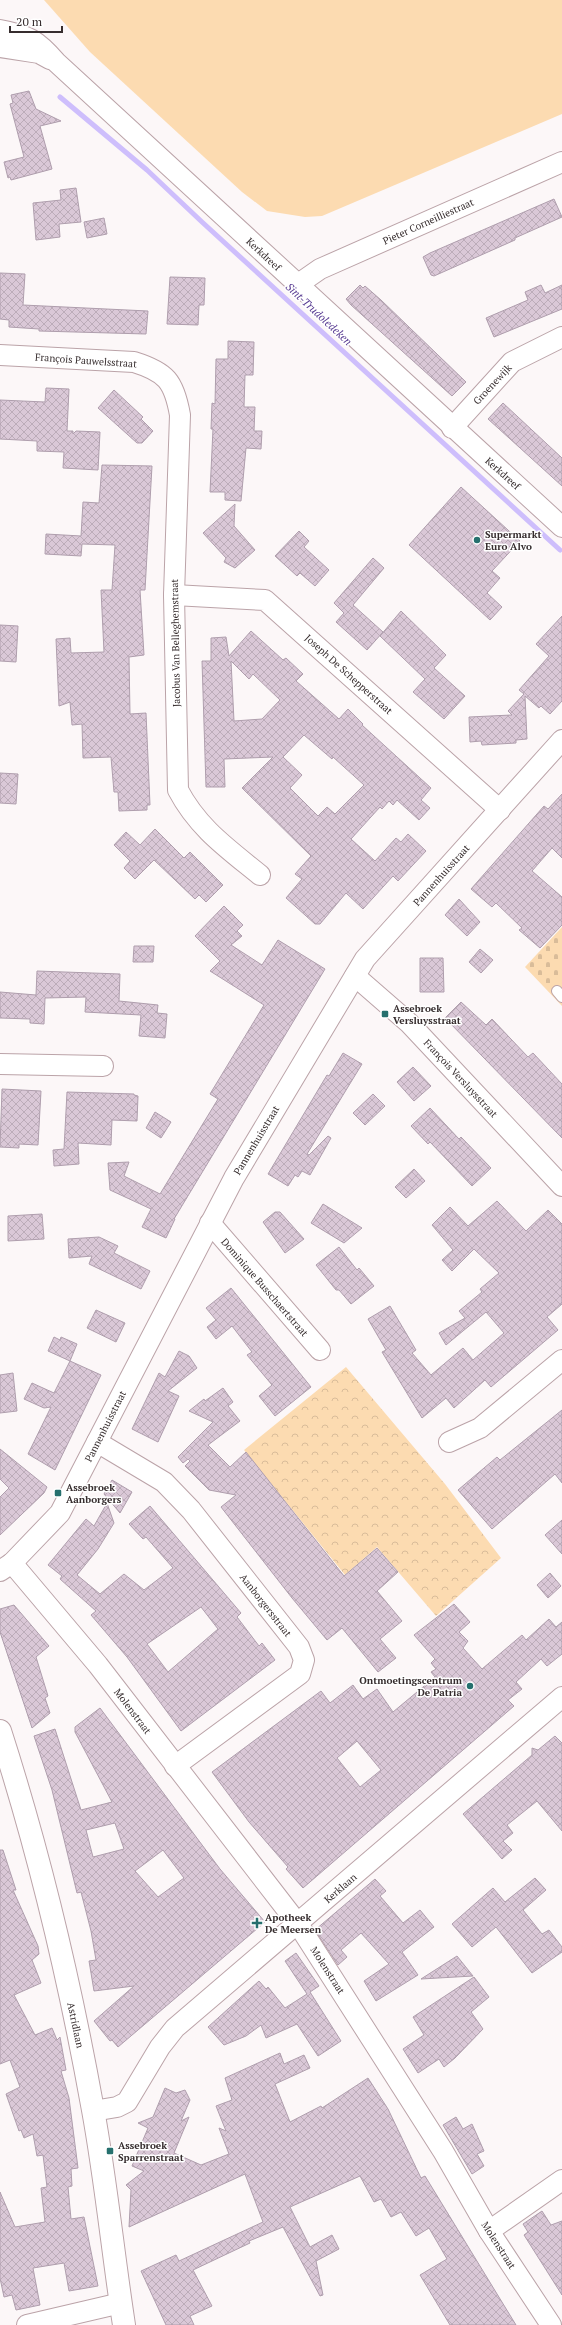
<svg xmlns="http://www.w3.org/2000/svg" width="562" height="2325" font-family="'PT Serif',serif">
<defs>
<pattern id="forest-crowns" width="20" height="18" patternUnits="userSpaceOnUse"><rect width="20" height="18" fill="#fcdbb1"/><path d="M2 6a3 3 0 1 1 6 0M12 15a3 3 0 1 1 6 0" fill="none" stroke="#d9bc99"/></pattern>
<pattern id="cemetery-stones" width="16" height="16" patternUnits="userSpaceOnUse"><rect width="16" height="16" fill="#fcdbb1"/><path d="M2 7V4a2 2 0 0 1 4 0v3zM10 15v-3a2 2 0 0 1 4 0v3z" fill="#d9bc99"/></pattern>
<pattern id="building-cross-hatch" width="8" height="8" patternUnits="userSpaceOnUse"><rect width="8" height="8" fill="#dac8d7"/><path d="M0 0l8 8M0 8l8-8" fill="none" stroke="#bcacb9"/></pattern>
</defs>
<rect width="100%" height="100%" fill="#fcf7f8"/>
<polygon fill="#fcdbb1" points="44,0 562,0 562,114 322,216 305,217 267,211 242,192 90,52"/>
<polygon fill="url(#forest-crowns)" points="346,1367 445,1484 501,1558 436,1616 377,1547 345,1575 244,1450"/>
<polygon fill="url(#cemetery-stones)" points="562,927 562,1006 525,967"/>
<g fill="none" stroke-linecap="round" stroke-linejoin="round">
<polyline stroke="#cebefc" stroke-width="5" points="60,97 147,170 202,222 560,550"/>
</g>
<g fill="url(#building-cross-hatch)" stroke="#af9ead" fill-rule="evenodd">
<polygon points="29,91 36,109 61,121 40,126 52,169 11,180 10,177 8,178 4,162 24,157 10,104 13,103 11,95"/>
<polygon points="76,188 81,222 59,224 60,237 36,240 33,203 61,200 60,190"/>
<polygon points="554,199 562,217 515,238 515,240 434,276 431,275 423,257 430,253"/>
<polygon points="104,218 107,234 87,238 84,222"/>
<polygon points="0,273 25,274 23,305 148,311 146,334 39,331 39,329 9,327 9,320 0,319"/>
<polygon points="170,277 205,278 204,305 199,305 198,325 167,324"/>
<polygon points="360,285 363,288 365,286 381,300 466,382 452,396 351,305 346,299"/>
<polygon points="541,285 545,293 562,285 562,309 494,337 486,318 528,300 525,292"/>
<polygon points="228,341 254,342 253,375 245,375 244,407 255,407 254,431 262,431 261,449 246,448 241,501 225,500 225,492 210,492 213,429 211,429 212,403 215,404 216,359 228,359"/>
<polygon points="46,388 69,389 67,431 73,431 73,434 76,431 100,432 98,470 63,468 64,452 37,451 37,441 0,439 0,400 45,402"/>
<polygon points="114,390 143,417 141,419 153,431 142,443 137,443 98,408"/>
<polygon points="503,403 562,458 562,486 488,419"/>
<polygon points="102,465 152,466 145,590 140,590 144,655 129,657 130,714 146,713 150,805 147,805 147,810 119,811 118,792 114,792 111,757 83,758 82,724 72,725 70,702 59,706 56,639 70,638 71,653 104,652 101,590 112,590 115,545 82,544 81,556 45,554 46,534 81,536 83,502 99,503"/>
<polygon points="461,487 520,541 492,571 500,578 487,593 502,607 490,620 409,545"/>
<polygon points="235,504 234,526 255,550 235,568 224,562 226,558 203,533"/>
<polygon points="299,531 309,541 304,547 329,570 315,586 300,573 297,576 275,556"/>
<polygon points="373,558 384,568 353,605 383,632 367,650 336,622 344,613 334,603"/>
<polygon points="401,611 446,655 434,668 465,696 444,719 413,692 425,679 380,636"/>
<polygon points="562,616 562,701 550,714 541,706 539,708 525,696 527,739 516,740 516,743 482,745 481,741 470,742 469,717 512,715 508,711 524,694 519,690 549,656 536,644"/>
<polygon points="0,625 18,626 16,662 0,661"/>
<path d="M251,631L283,660L286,658L303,674L296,681L339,719L348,709L363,724L362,725L431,788L421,800L430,808L419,820L397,800L393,805L389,801L382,809L380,807L351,839L375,861L396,838L401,842L408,834L426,851L398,881L393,876L363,909L346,893L320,924H315L286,898L302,879L295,874L311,856L242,788L273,757L224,759L225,787H206L202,661H211V638L226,637L229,656ZM231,661L249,679L253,674L280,700L262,719L234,721ZM304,735L332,759L333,757L364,785L335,814L327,807L318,816L290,788L302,775L283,757Z"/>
<polygon points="0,773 18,774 16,804 0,803"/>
<polygon points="562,794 562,858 552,848 532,871 562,897 562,925 540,948 519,930 522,928 496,903 492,907 471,889 544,806 548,809"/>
<polygon points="155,829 184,858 190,852 223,885 206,902 199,895 195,899 154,860 135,879 124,868 130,861 114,845 126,832 140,845"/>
<polygon points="459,899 480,922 467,936 445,915"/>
<polygon points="224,906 243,925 237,931 242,936 231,945 262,965 278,940 325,969 174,1219 175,1219 166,1238 142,1227 151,1209 110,1190 108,1163 129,1162 124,1176 160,1194 218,1099 210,1094 264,1005 210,971 220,961 195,936"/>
<polygon points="134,946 154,946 153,962 133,962"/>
<polygon points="480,949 493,960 481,973 469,962"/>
<polygon points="420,958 443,958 444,992 420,992"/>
<polygon points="37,971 120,974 119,1001 158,1005 157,1013 167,1014 165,1038 139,1036 141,1015 85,1012 86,997 45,998 44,1024 30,1023 30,1019 0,1018 0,992 36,995"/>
<polygon points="461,1002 486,1025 492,1019 528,1057 533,1053 562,1084 562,1138 445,1018"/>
<polygon points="343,1053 362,1064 307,1154 309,1155 328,1136 331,1138 310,1175 302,1171 298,1177 295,1175 288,1186 268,1174 327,1075 329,1076"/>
<polygon points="413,1067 431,1086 414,1101 397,1082"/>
<polygon points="2,1089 41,1091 38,1145 19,1144 19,1148 0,1147"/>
<polygon points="67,1092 134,1094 134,1095 138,1096 137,1121 112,1120 111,1145 78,1143 79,1164 54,1166 53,1150 64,1149"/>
<polygon points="373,1094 385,1106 365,1125 353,1113"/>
<polygon points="430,1108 459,1139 461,1137 491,1168 472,1186 430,1142 428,1144 411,1126"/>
<polygon points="155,1112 171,1122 161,1138 146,1128"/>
<polygon points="414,1169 425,1181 406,1198 395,1187"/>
<polygon points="497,1201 526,1231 548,1210 562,1224 562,1304 547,1317 558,1330 491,1387 485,1380 454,1408 446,1398 422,1418 382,1352 386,1350 368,1319 390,1306 416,1350 412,1353 431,1375 463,1348 473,1360 504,1333 486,1312 446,1345 439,1333 465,1318 459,1311 482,1292 480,1289 499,1273 474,1249 452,1271 442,1260 453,1250 432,1225 450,1207 468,1226"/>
<polygon points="323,1204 362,1228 344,1243 311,1223"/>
<polygon points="275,1212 280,1212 304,1239 285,1253 263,1222"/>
<polygon points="42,1214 44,1239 8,1241 8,1216"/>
<polygon points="99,1237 118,1246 114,1253 150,1271 141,1289 89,1264 92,1256 69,1258 68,1239"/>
<polygon points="339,1247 357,1270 359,1268 374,1286 351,1304 339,1290 336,1290 316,1265"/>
<polygon points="231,1288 311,1387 275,1416 259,1396 272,1385 247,1355 252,1352 232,1326 216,1339 207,1327 216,1320 206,1308"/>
<polygon points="96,1310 125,1323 116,1342 87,1328"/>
<polygon points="54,1337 60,1340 61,1337 77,1344 70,1361 101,1375 55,1470 28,1454 51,1407 44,1408 24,1399 32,1383 54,1393 70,1361 48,1351"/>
<polygon points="179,1351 189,1356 197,1368 168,1391 179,1396 158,1442 132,1429 159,1373 165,1377"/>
<polygon points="13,1373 17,1411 0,1413 0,1375"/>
<polygon points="223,1388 233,1402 228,1406 240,1421 208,1445 230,1467 246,1452 344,1576 377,1548 398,1572 377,1591 402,1621 380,1639 396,1658 378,1672 342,1628 327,1640 292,1598 221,1507 236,1495 209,1490 185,1466 190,1461 188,1459 183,1463 178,1457 213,1422 189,1411 204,1399 205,1401"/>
<polygon points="562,1410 562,1483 555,1474 492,1529 458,1490 497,1457 500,1460"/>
<polygon points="0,1449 47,1487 44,1493 0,1535 0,1497 9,1488 0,1479"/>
<polygon points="112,1480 132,1492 120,1513 104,1494"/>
<path d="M107,1503L114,1523L98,1549L77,1575L100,1594L124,1574L144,1590L173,1568L146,1537L143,1539L129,1524L150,1506L241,1613L237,1617L259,1646L262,1643L275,1660L181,1731L127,1657L91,1615L96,1611L60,1579L62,1576L48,1565L86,1519L94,1526ZM201,1607L218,1629L168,1672L147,1644Z"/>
<polygon points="562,1520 562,1554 545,1535"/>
<polygon points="550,1573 561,1586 548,1598 537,1585"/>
<path d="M454,1604L470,1622L459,1632L468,1641L463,1648L482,1669L522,1635L526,1640L549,1619L556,1627L562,1622V1654L547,1666L541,1659L516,1682L522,1689L508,1700L514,1706L303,1888L286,1869L288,1867L249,1822L212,1772L321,1691L330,1703L353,1685L363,1699L377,1689L393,1712L435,1677L431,1672L436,1669L431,1663L435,1659L414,1635ZM357,1741L381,1770L360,1787L337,1758Z"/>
<polygon points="14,1605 49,1646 36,1657 48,1696 45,1698 50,1713 32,1728 0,1632 0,1609"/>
<path d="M100,1708L220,1869L265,1922L118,2047L112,2040L110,2041L94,2021L134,1986L94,1991L89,1961L96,1960L91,1931L81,1892L77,1893L52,1790L34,1736L55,1729L81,1810L112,1802L75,1732V1727ZM115,1823L124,1849L93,1857L86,1830ZM163,1850L184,1878L158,1897L135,1871Z"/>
<polygon points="555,1736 562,1743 562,1831 537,1801 507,1825 513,1833 503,1841 512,1850 502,1859 463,1814 532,1755 532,1748 538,1750"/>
<polygon points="0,1850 3,1850 16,1890 13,1890 38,1946 39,1954 32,1960 41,1983 14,1995 35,2035 52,2028 57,2040 60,2037 66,2070 61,2071 69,2098 78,2168 71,2169 72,2186 68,2187 71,2219 84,2217 98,2286 69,2291 64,2263 33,2268 40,2305 16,2310 12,2295 4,2297 0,2278 0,2192 15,2227 45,2222 41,2188 47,2187 43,2155 37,2156 33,2134 24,2138 21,2130 19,2131 6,2094 20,2087 10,2060 0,2064"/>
<polygon points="535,1878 546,1890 523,1910 542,1934 549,1930 562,1947 562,1952 532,1973 496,1927 472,1947 452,1924 493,1888 505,1902"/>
<polygon points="375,1879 386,1891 380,1896 403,1923 420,1910 434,1927 402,1952 418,1975 376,2001 364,1981 389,1964 361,1933 341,1950 347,1957 338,1965 315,1930"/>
<polygon points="296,1953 319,1986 310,1992 341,2041 318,2056 297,2024 266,2038 261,2025 246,2036 224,2045 208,2027 259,1981 266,1989 268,1987 285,2008 307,1994 285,1961"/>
<polygon points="457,1956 473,1976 421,1979"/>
<polygon points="474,1977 489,1997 471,2012 483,2029 455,2058 444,2067 439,2059 418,2073 403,2049 424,2035 413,2017"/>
<polygon points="280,2053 284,2064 304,2055 310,2068 275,2084 290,2122 321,2106 322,2108 368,2078 388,2109 421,2178 425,2176 516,2325 450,2325 420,2275 447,2259 429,2228 416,2236 401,2212 391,2217 381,2199 374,2202 360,2176 290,2207 310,2247 332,2235 339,2249 316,2261 323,2295 320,2296 283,2227 249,2241 250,2243 193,2270 212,2306 190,2316 194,2325 166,2325 141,2271 176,2255 179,2261 263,2222 245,2174 129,2227 131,2190 126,2185 144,2171 132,2166 148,2128 138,2123 153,2117 165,2088 176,2093 185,2090 190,2100 181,2121 189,2117 174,2153 201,2165 229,2154 219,2128 226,2131 216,2106 232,2100 225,2078"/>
<polygon points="456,2117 463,2129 472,2124 484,2151 477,2154 484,2166 472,2174 443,2125"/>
<polygon points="542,2211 551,2225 562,2221 562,2295 524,2235 528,2232 523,2224"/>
</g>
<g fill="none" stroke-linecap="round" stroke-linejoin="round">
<g stroke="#bba3a8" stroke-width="12">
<polyline id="lane" points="557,991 562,997"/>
</g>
<g stroke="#bba3a8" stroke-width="22">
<g id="street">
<path d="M0,30C28,35 37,40 56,62L562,527"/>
<polyline points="0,47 39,53 50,59"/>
<polyline points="297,285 320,269 562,162"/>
<path d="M0,355L134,362C166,372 174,381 180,415L174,595L178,790C198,828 227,848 260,875"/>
<polyline points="452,428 512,362 562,337"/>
<polyline points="174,595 265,600 500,810"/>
<polyline points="355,976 409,1023 562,1186"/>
<polyline points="0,1064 103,1066"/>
<polyline points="210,1223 320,1350"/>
<polyline points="97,1442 164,1482 191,1510 299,1647 304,1660 300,1674 175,1766"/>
<polyline points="449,1442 480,1428 562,1360"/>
<polyline points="12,1563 98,1665 298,1924 443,2151 489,2231 551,2325"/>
<polyline points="0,1571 12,1563 60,1513 234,1178 365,959 562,740"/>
<polyline points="93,2111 117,2107 127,2102 160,2047 175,2028 562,1697"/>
<polyline points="489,2231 562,2180"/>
<polyline points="27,2325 121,2303"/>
</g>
</g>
<g stroke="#bba3a8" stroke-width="24">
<path id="secondary" d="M0,1731C40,1855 70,1982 93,2110C106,2181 113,2254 124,2325"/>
</g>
<use href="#lane" stroke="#fff" stroke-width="10"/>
<use href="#street" stroke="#fff" stroke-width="20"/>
<use href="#secondary" stroke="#fff" stroke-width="22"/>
</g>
<g fill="#26706e" stroke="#fff" stroke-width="1.5">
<circle cx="477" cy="540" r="4"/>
<rect x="381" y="1010" width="8" height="8" rx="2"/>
<rect x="54" y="1489" width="8" height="8" rx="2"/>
<circle cx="470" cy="1686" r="4"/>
<path d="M255 1917h4v4h4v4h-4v4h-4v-4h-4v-4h4z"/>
<rect x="106" y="2147" width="8" height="8" rx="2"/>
</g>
<g text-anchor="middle" stroke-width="3" stroke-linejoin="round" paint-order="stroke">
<g font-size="10" fill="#362d2e" stroke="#fff">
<text transform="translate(428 221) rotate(-24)" y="4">Pieter Corneilliestraat</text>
<text transform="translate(264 254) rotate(43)" y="4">Kerkdreef</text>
<text transform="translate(86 360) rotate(4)" y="4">François Pauwelsstraat</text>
<text transform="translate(492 384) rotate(-47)" y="4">Groenewijk</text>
<text transform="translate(503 473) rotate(42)" y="4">Kerkdreef</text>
<text transform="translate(175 643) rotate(-91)" y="4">Jacobus Van Belleghemstraat</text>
<text transform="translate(349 674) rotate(42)" y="4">Joseph De Schepperstraat</text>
<text transform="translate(441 875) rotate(-48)" y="4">Pannenhuisstraat</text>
<text transform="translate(461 1078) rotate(47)" y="4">François Versluysstraat</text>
<text transform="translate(256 1140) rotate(-59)" y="4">Pannenhuisstraat</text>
<text transform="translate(265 1287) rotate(49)" y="4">Dominique Busschaertstraat</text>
<text transform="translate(105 1426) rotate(-63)" y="4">Pannenhuisstraat</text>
<text transform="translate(266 1605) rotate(52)" y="4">Aanborgersstraat</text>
<text transform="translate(133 1711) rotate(53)" y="4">Molenstraat</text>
<text transform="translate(340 1888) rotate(-41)" y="4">Kerklaan</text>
<text transform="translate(328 1970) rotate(57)" y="4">Molenstraat</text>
<text transform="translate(76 2025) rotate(78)" y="4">Astridlaan</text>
<text transform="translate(499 2245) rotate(57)" y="4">Molenstraat</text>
</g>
<g font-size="10" font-weight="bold" fill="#362d2e" stroke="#fff" text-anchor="start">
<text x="485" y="538">Supermarkt<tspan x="485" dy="12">Euro Alvo</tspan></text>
<text x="393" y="1012">Assebroek<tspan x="393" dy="12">Versluysstraat</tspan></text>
<text x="66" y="1491">Assebroek<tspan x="66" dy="12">Aanborgers</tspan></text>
<text x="462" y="1684" text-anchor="end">Ontmoetingscentrum<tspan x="462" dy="12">De Patria</tspan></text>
<text x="265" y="1921">Apotheek<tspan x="265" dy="12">De Meersen</tspan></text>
<text x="118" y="2149">Assebroek<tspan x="118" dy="12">Sparrenstraat</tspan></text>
</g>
<g font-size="11" font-style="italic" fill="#573a91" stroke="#fff">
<text transform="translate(319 314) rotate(43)" y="4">Sint-Trudoledeken</text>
</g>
</g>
<path d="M10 26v6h52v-6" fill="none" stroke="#362d2e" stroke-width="2"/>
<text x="16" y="26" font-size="12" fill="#362d2e" stroke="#ffffff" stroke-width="3" paint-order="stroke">20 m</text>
</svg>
